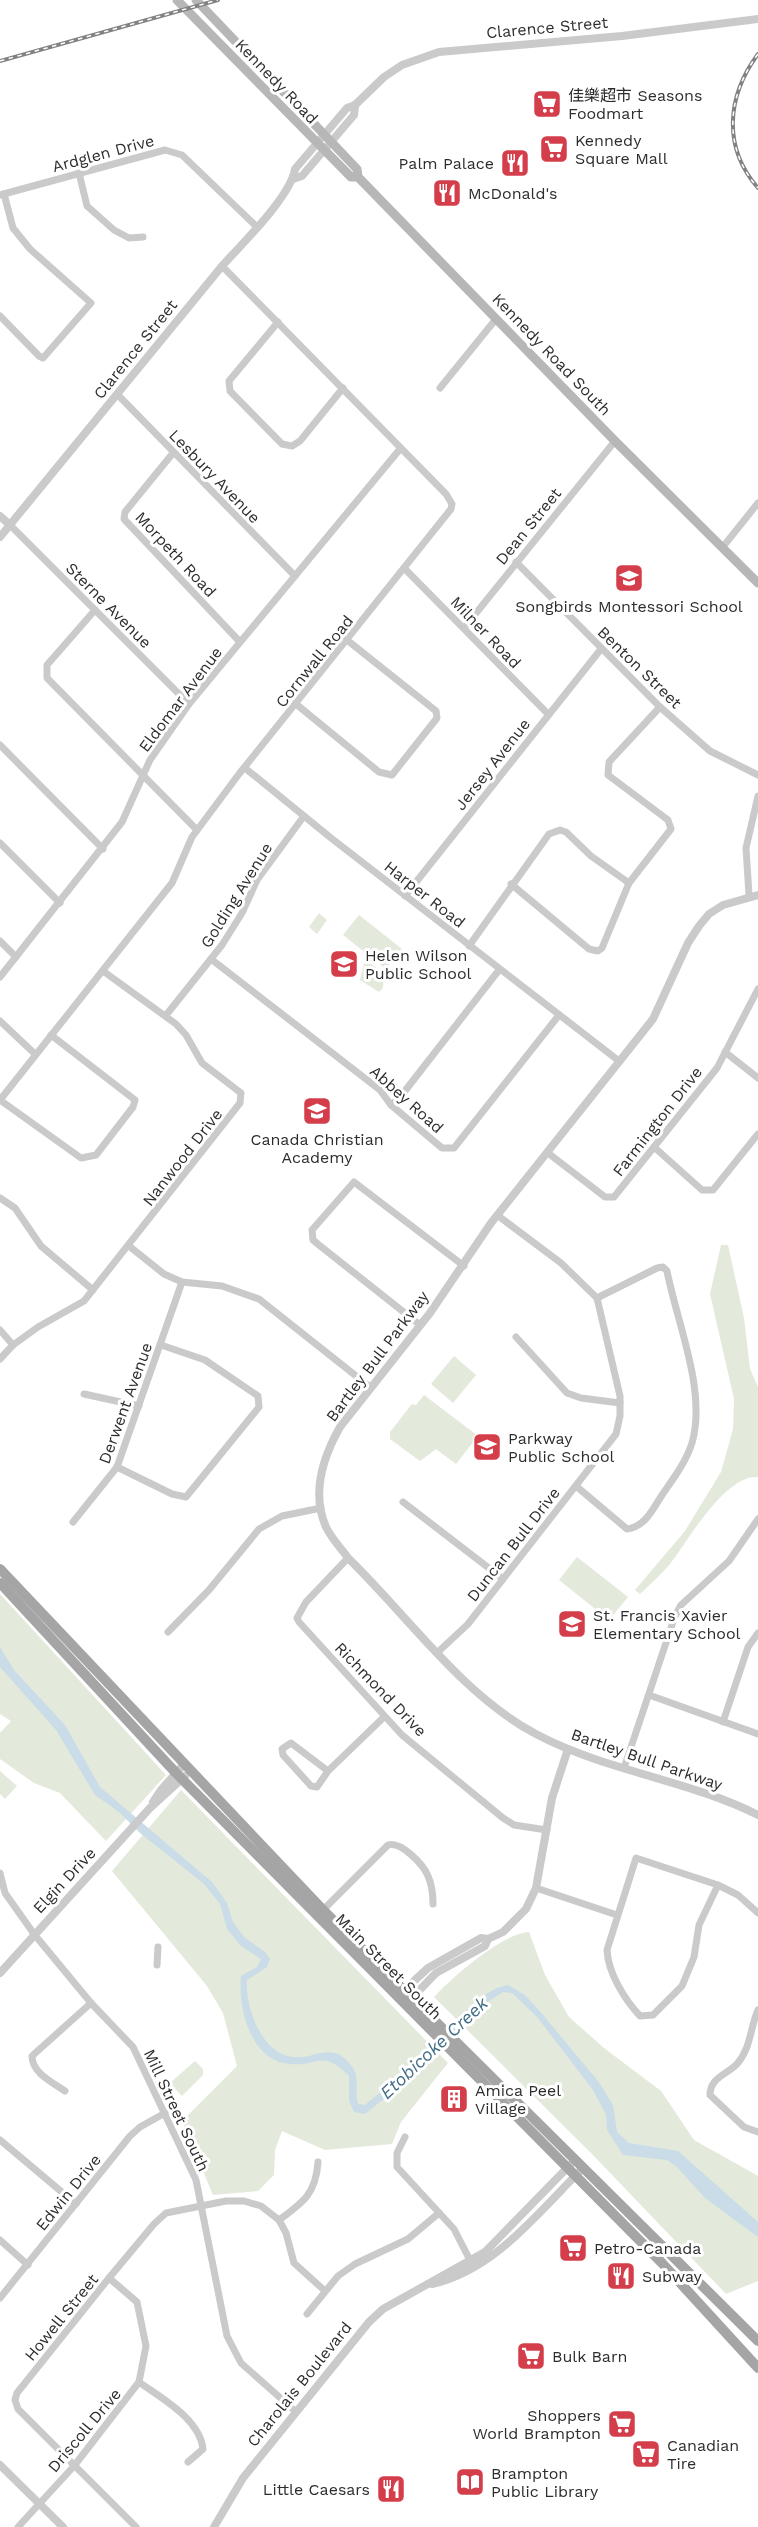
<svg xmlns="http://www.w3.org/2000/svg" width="758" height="2527" font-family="'Work Sans','Noto Sans SC',sans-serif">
<rect width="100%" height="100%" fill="#fff"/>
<g fill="#e3e9db">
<polygon points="319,913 327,920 317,934 309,927"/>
<polygon points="359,915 402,949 386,969 343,935"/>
<polygon points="365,960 384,973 383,988 379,992 360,980"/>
<path d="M721,1245H728L744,1318L750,1369L758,1387V1477C725,1474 688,1541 670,1564C661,1575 650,1584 640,1594L635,1590L685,1531L721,1472L733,1429L734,1399L710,1294Z"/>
<polygon points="454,1356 476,1375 453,1403 431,1384"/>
<polygon points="424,1395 478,1436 456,1464 436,1449 420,1461 390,1439 390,1432 412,1404 416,1405"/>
<polygon points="577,1557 628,1597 609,1620 559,1580"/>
<polygon points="0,1594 166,1775 106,1841 60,1793 34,1783 0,1759 0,1733 11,1721 0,1714"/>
<polygon points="0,1771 17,1786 5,1799 0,1794"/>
<polygon points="181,1790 448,2063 401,2122 392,2144 325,2150 282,2131 275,2150 274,2175 258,2191 213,2195 182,2121 237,2066 223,2013 207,1986 112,1871"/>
<path d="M529,1932L545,1975L569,2017L604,2048L661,2091L694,2140L758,2176V2281L726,2294L593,2155L434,1997C452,1977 503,1933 529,1932Z"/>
<polygon points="195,2061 203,2069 203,2075 182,2096 170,2083"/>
</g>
<path fill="#c9dce7" d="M0,1647L14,1670L65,1725L100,1787L212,1882L227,1903L233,1922L244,1937L265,1952L270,1959L267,1967L247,1980C245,2008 262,2055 294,2057C317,2059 333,2039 353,2068C360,2078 354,2093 358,2104L365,2105L406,2071L479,1998L497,1988L508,1985L525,1995L543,2015L598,2081L613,2105L617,2132L629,2143L678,2151L758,2222V2237L705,2198L677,2167L667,2160L623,2155L607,2130L606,2115L593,2090L537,2017L512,1993L503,1992L481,2006L411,2077L365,2114L354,2112L349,2101V2076C322,2048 318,2067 290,2064C250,2061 238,2008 241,1976L257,1967L261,1959L241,1946L227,1929L220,1904L204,1884L140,1833L119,1812L95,1795L56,1730L0,1667Z"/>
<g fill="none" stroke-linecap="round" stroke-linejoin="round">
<g stroke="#cacaca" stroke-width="7">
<polyline points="79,173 87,206 114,230 129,238 143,237"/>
<polyline points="0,195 165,150 182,155 257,227"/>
<polyline points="0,316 39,356 43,358 91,303 30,249 13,228 4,194"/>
<polyline points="278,322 229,381 230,391 282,444 292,446 300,441 343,388"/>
<polyline points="440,388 496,319"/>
<polyline points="117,394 295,576"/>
<polyline points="173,453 125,512 124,519 240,642"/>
<polyline points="10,525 189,704"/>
<polyline points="722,548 758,503"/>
<polyline points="516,562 660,707 710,751 758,775"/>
<polyline points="405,569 548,714"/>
<polyline points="95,610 47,665 47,678 197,830"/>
<polyline points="464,628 615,441"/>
<polyline points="296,704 379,772 392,775 437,718 436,711 347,640"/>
<polyline points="0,745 103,849"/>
<polyline points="245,768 331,838 619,1061"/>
<polyline points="0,843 60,903"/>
<polyline points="511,884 589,949 598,951 602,948 629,883 671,829 668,820 608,775 609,762 660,707"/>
<polyline points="749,895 746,848 758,796"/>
<polyline points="405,896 601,649"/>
<polyline points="0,941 16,957"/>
<polyline points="469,946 549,834 560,830 566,832 591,856 629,883"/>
<polyline points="211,959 380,1090 391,1105 442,1148 454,1148 559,1015"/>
<polyline points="0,977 122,822 150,760 189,704 400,449"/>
<polyline points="167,1014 222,945 242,913 257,880 304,816"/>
<polyline points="0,1021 35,1054"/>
<polyline points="725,1052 758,1078"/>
<polyline points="0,1100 172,883 192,837 239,774 451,509 452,504 446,494 222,266"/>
<polyline points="0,1100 81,1158 96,1155 133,1107 135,1100 51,1035"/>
<polyline points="391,1105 401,1096 499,970"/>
<polyline points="654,1147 702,1190 713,1190 758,1134"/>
<polyline points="548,1153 605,1197 614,1197 717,1068 758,989"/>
<polyline points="0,1198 15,1208 41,1246 93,1290"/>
<polyline points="129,1246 164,1274 182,1282 222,1286 259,1299 370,1387"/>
<polyline points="420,1325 319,1245 313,1240 312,1230 354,1182 464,1266"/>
<polyline points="0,1330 13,1345"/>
<polyline points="516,1337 567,1393 581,1398 620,1403"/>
<polyline points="0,1359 13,1345 38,1327 84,1301 240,1103 241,1093 202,1063 186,1035 176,1024 103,971"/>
<polyline points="84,1394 139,1406"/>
<polyline points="117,1467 172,1494 186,1497 259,1407 258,1396 205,1360 161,1345"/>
<path d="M576,1486L627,1529C645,1527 653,1509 662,1495C673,1479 686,1462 692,1443C707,1391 677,1323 667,1271L663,1267L657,1268L597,1298"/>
<polyline points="403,1502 503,1579"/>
<polyline points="73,1522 117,1467 182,1282"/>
<polyline points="348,1558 306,1602 297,1618 299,1622 402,1735 503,1818 514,1825 547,1830"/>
<polyline points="168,1632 209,1590 259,1529 282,1516 321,1508"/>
<polyline points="438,1652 468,1624 616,1434 620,1416 620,1396 597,1298 561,1263 497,1215"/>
<polyline points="649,1695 758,1734"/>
<polyline points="723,1722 748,1647 758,1633"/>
<polyline points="624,1768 675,1616 681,1605 729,1561 758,1519"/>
<polyline points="328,1771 317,1787 311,1786 283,1755 282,1749 291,1743 328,1771 384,1717"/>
<polyline points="0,1873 5,1893 34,1934 91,2003 133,2047 196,2180 227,2336 241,2363 295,2411"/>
<path d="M718,1885L699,1925L694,1957L682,1986L653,2015L640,2016C625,2000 608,1973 607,1950L636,1858L718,1885L738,1895L758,1913"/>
<polyline points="536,1888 617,1915"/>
<path d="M321,1912L388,1845C401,1841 423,1864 428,1876C432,1885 433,1894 433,1904"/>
<polyline points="157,1965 158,1947"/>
<path d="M758,2010C750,2028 751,2048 737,2064C726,2075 710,2078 710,2095L744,2127L758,2132"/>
<path d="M65,2091C52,2082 32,2073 32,2056L91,2003"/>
<polyline points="405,2137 397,2153 397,2167 454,2229 472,2264"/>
<polyline points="0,2140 76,2204"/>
<path d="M279,2220C304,2202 316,2193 318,2162"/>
<polyline points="0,2240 28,2265"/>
<polyline points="0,2298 130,2136 140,2127 165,2113"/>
<polyline points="307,2314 338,2276 355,2264 408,2239 439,2213"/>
<path d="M139,2382C161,2398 200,2419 203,2449L188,2462"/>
<polyline points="18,2527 74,2466 139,2382 146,2346 137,2302 109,2278"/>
<polyline points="136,2527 18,2409 15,2400 17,2393 109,2278 154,2224 166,2213 226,2201 244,2201 261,2206 279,2220 286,2233 294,2263 324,2290"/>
</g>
<g stroke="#cacaca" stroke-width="8">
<polyline points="293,179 302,176 354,115 355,105"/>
<polyline points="0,516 10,525"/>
<path d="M0,537L222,266C241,245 291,196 295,169L347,108L355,105L384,77L402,65L439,52L622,36L758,19"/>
<path d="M758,895L723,905L709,914L699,926L688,943L653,1019L491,1223L430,1313L340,1427C323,1457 311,1493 326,1527C331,1538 341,1548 348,1558C408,1616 462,1695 536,1734C605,1771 689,1780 758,1815"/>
<polyline points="153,1802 161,1790 185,1763"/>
<polyline points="0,1973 150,1808 185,1776"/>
<polyline points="401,1993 428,1968 481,1938 488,1939"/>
<polyline points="409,2001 436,1973 485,1946 488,1939 503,1932 526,1909 536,1888 552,1798 568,1749"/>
<path d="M432,2284C494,2270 537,2214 579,2172"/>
<polyline points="0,2465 63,2527"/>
<polyline points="214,2527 243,2478 369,2322 383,2309 485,2252 570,2165"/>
</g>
<g stroke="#b7b7b7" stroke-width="9">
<polyline points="177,0 351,177 358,177"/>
<polyline points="196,0 357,169 358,177 615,441 758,583"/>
</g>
<g stroke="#a5a5a5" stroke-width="10">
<polyline points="0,1569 323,1910 758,2341"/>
<polyline points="0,1583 176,1773 662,2263 758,2368"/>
</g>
<g stroke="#828282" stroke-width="4">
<g id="rail">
<path d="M758,54C727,96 722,147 758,188"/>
<polyline points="0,61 218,0"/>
</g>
</g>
<use href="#rail" stroke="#fff" stroke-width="1.5" stroke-dasharray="4.5" stroke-linecap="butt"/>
</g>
<defs>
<g id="supermarket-square" transform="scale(1.5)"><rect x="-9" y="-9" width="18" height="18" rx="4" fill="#d43e4b" stroke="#fff"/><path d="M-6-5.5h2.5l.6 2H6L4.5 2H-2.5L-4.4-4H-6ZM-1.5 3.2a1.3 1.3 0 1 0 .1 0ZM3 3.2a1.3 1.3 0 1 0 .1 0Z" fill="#fff"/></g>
<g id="restaurant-square" transform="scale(1.5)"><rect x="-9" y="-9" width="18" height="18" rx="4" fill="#d43e4b" stroke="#fff"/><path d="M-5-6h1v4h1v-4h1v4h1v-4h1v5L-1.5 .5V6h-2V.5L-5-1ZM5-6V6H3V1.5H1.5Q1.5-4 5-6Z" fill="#fff"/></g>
<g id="school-square" transform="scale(1.5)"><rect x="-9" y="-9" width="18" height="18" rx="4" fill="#d43e4b" stroke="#fff"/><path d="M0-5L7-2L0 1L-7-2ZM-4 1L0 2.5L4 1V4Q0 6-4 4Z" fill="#fff"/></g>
<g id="building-square" transform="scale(1.5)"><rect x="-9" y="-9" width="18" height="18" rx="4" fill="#d43e4b" stroke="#fff"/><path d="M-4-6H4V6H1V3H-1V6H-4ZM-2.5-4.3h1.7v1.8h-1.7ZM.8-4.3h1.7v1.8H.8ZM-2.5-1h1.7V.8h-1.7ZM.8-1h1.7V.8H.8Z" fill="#fff"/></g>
<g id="library-square" transform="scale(1.5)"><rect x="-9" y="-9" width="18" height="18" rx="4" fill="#d43e4b" stroke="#fff"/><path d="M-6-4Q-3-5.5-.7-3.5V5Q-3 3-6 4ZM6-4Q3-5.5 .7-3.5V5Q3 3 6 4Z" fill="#fff"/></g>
</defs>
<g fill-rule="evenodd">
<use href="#supermarket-square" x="547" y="104"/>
<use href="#supermarket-square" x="554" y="149"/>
<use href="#restaurant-square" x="515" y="163"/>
<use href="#restaurant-square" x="447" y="193"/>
<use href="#school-square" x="629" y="578"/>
<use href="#school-square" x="344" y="964"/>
<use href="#school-square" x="317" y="1111"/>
<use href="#school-square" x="487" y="1447"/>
<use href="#school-square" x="572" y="1624"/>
<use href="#building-square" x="454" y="2099"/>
<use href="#supermarket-square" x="573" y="2248"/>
<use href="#restaurant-square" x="621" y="2276"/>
<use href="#supermarket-square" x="531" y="2356"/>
<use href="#supermarket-square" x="622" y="2424"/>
<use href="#supermarket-square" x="646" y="2454"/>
<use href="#library-square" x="470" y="2482"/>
<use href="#restaurant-square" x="391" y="2489"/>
</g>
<g text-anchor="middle" stroke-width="6" stroke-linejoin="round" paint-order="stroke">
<g font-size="16" fill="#2d2d2d" stroke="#fff">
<text transform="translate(547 27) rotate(-5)" y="6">Clarence Street</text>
<text transform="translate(277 81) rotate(46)" y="6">Kennedy Road</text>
<text transform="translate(103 153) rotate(-15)" y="6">Ardglen Drive</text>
<text transform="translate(135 349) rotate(-51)" y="6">Clarence Street</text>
<text transform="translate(552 354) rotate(46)" y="6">Kennedy Road South</text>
<text transform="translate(215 476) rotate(46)" y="6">Lesbury Avenue</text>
<text transform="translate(528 526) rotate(-51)" y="6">Dean Street</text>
<text transform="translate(176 554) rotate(47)" y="6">Morpeth Road</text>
<text transform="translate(109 605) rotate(45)" y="6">Sterne Avenue</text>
<text transform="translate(486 632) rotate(46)" y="6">Milner Road</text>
<text transform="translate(314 661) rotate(-51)" y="6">Cornwall Road</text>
<text transform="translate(640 667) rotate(44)" y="6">Benton Street</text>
<text transform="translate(180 699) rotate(-53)" y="6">Eldomar Avenue</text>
<text transform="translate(492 764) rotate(-52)" y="6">Jersey Avenue</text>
<text transform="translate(425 894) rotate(38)" y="6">Harper Road</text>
<text transform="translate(236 895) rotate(-58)" y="6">Golding Avenue</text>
<text transform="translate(407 1099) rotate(42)" y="6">Abbey Road</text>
<text transform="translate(657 1121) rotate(-52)" y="6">Farmington Drive</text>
<text transform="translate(182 1157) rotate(-52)" y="6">Nanwood Drive</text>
<text transform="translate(377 1356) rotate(-53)" y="6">Bartley Bull Parkway</text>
<text transform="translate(125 1403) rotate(-70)" y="6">Derwent Avenue</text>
<text transform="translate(513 1544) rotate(-52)" y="6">Duncan Bull Drive</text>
<text transform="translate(381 1689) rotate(46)" y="6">Richmond Drive</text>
<text transform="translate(647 1759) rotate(19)" y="6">Bartley Bull Parkway</text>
<text transform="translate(64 1880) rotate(-47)" y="6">Elgin Drive</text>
<text transform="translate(389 1966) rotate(45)" y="6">Main Street South</text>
<text transform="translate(177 2110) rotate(65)" y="6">Mill Street South</text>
<text transform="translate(68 2192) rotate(-51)" y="6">Edwin Drive</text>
<text transform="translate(61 2317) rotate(-51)" y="6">Howell Street</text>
<text transform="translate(299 2384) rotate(-51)" y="6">Charolais Boulevard</text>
<text transform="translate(84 2430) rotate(-50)" y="6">Driscoll Drive</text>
</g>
<g font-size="16" fill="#2d2d2d" stroke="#fff" text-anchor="start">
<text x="568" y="101">佳樂超市 Seasons<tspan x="568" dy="18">Foodmart</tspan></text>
<text x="575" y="146">Kennedy<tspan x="575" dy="18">Square Mall</tspan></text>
<text x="494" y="169" text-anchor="end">Palm Palace</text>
<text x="468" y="199">McDonald's</text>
<text x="629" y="612" text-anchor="middle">Songbirds Montessori School</text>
<text x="365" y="961">Helen Wilson<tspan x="365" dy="18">Public School</tspan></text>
<text x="317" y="1145" text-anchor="middle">Canada Christian<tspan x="317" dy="18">Academy</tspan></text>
<text x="508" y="1444">Parkway<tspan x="508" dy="18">Public School</tspan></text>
<text x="593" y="1621">St. Francis Xavier<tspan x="593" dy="18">Elementary School</tspan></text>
<text x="475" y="2096">Amica Peel<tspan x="475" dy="18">Village</tspan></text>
<text x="594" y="2254">Petro-Canada</text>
<text x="642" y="2282">Subway</text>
<text x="552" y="2362">Bulk Barn</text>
<text x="601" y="2421" text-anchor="end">Shoppers<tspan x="601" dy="18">World Brampton</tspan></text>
<text x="667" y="2451">Canadian<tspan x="667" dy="18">Tire</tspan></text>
<text x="491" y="2479">Brampton<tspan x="491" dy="18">Public Library</tspan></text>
<text x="370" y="2495" text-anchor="end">Little Caesars</text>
</g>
<g font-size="18" font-style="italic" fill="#436d87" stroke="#fff">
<text transform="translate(434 2048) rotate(-43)" y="6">Etobicoke Creek</text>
</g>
</g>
</svg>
